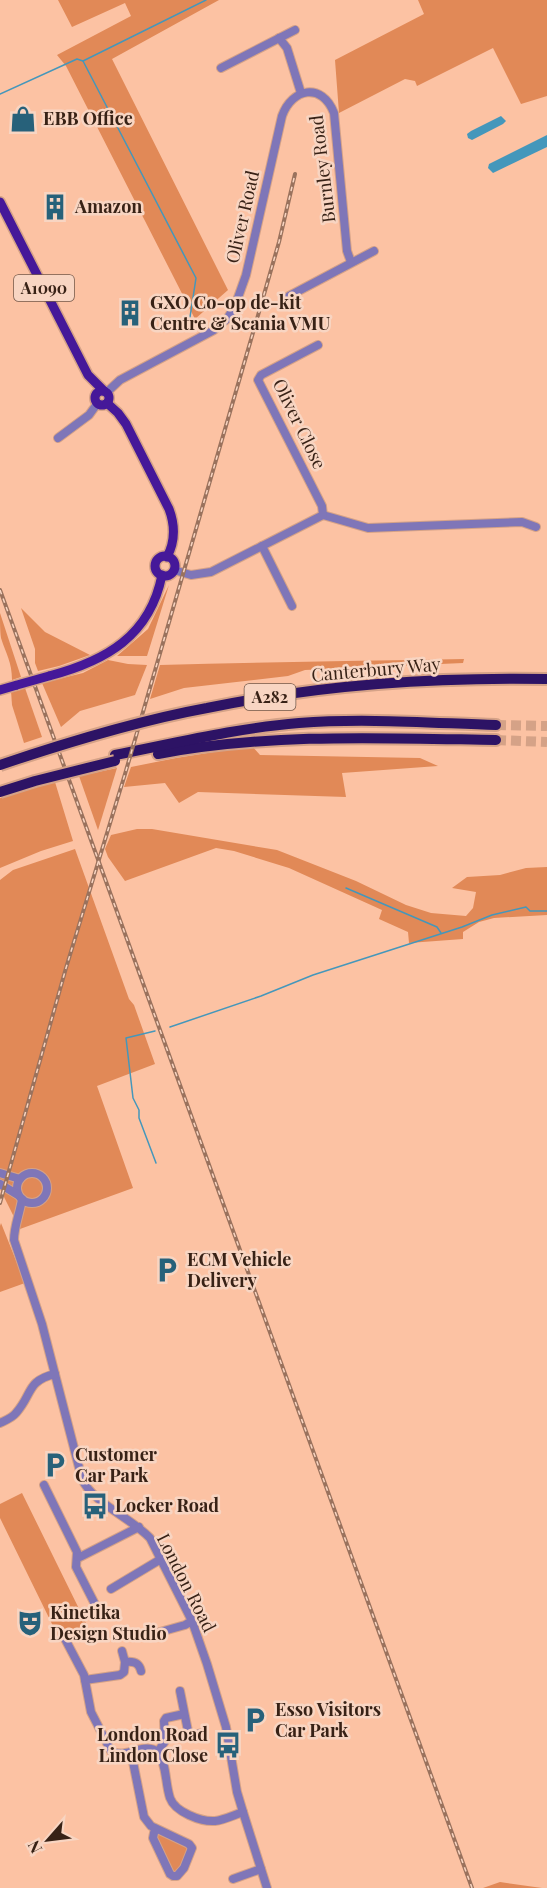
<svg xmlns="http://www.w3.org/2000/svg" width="547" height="1888" font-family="'Playfair Display',serif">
<rect width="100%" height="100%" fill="#fcc2a3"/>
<g fill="#e18957">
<polygon points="58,0 219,0 112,59 228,290 195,319 66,66 57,55 131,16 125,3 72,27"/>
<polygon points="418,0 547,0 547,96 521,104 493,48 417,86 415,81 405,79 339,113 335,60 424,14"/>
<polygon points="169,585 147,656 117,656 148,629"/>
<polygon points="21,608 45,632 90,655 59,666 38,671 35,663 35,649"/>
<path d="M0,613L21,677L12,680C12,662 6,654 1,638C0,631 0,621 0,613Z"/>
<path d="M464,659L463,663L305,670L288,676L184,688L150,699L160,665C261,662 363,661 464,659Z"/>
<polygon points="108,660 128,664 147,665 135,695 80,711 61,727 42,683 83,673"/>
<polygon points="25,688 42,737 24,743 12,705 11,691"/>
<polygon points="252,746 260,755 420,758 438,766 342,773 346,797 198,792 179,803 165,783 124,787 131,767 176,758"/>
<polygon points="117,768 98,830 79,776"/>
<polygon points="55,782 73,841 41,851 0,868 0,798"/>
<polygon points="137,829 152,829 277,850 356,881 406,905 431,913 466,916 473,908 476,892 452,888 467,877 500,875 526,868 547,867 547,915 494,918 479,922 463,932 463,939 409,943 408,932 379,919 382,910 289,868 234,851 216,848 125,881 108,857 105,849 111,835"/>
<polygon points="75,849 129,999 134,1005 155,1064 97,1086 133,1188 20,1229 0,1189 0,880 13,870"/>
<polygon points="1,1223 25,1283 0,1292 0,1226"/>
<polygon points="22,1493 87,1625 56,1641 53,1633 53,1626 0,1518 0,1504"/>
<polygon points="157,1832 189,1848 179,1871 173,1873 155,1836"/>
<polygon points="500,1882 542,1888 483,1888"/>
</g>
<g fill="#4497bb">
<polygon points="501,116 506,121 503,124 472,140 468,138 467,134 471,131"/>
<polygon points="547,135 547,147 493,173 488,168 489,164"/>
</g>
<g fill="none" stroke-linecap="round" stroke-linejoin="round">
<g stroke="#4497bb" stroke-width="1.5">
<polyline points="83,61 196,278 188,330"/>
<polyline points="0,94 77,59 83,61 206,0"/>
<polyline points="346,888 437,927 441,933"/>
<polyline points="170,1027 261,996 313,975 462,927 492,915 526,907 530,911 547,911"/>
<polyline points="155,1031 126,1038 133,1098 139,1110 139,1118 156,1163"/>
</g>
<g stroke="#d5a287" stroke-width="10" stroke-dasharray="10 5" stroke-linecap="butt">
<polyline points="496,725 547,726"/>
<polyline points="496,740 547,742"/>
</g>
<g stroke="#d5a287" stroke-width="10">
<g id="minor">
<polyline points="279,38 287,48 301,93"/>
<polyline points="221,68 295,30"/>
<polyline points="289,296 374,251"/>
<path d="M106,393L120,380L214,330L227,319L235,306L246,275L282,116C292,88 322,82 334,113L347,251L351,262"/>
<polyline points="58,438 89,415 97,404"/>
<polyline points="323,515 368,528 522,522 536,527"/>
<polyline points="262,546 292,606"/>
<polyline points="174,570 191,575 211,572 323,515 322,506 258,380 261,375 318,345"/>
<polyline points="0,1173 20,1179"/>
<circle cx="32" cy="1188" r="15"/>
<polyline points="0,1184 18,1195"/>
<path d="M22,1199C20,1213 14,1226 14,1240L42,1324L82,1479C92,1502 131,1518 150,1538L192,1621L207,1664L226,1727L237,1792L243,1812L267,1888"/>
<path d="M0,1423C6,1420 12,1418 16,1413C33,1394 26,1381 55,1374"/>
<polyline points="44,1485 77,1552 76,1567 100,1614"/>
<polyline points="78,1557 80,1557 139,1527"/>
<polyline points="111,1589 161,1559"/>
<polyline points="160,1632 185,1625 192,1621"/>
<path d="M64,1637L84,1675L91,1712L111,1751C126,1760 143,1741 158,1752"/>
<path d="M125,1662C133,1661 139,1662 141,1671"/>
<polyline points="85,1680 120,1675 124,1672 125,1662 122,1651"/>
<polyline points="180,1691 189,1736 202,1733"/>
<polyline points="131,1752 144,1817 151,1826 189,1844 192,1848 184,1868 177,1876 173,1876 170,1874 153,1838 155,1828"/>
<path d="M158,1752C167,1765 165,1783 170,1798C175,1812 201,1822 215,1821C224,1820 234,1815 243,1812"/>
<polyline points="158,1752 165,1741 164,1721 166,1718 184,1714"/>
<polyline points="233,1879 261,1869"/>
</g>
</g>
<g stroke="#d5a287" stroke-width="12">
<g id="major">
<polyline points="0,202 88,375 104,391"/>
<circle cx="102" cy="398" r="7"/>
<path d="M107,403L118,413L126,424L169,509C175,525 175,542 167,557"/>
<circle cx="165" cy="566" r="10"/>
<path d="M49,676C106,661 150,636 162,575"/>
<polyline points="0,690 17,685"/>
</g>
</g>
<g stroke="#d5a287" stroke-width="14">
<g id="highway">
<path d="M158,754C270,733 383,738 496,740"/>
<path d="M115,755C176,743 237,728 299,723C365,718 431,723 496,725"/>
</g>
</g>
<use href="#minor" stroke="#7f76b8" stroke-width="8"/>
<use href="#major" stroke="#451899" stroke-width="9"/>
<use href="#highway" stroke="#2d1365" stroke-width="10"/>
<g stroke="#9a725d" stroke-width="4">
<g id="rail">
<polyline points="0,590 472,1888"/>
<polyline points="0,1203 66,968 125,774 261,305 279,242 295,174"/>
</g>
</g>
<use href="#rail" stroke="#f8d5c2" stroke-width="1.5" stroke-dasharray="4.5" stroke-linecap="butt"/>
<g stroke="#d5a287" stroke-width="12" stroke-linecap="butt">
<polyline id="major-bridge" points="17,685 49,676"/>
</g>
<g stroke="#d5a287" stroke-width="14" stroke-linecap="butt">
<g id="highway-bridge">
<path d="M0,765C68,742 136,721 207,708C318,685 433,677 547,679"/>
<polyline points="0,792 35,781 115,761"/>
</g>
</g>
<use href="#major-bridge" stroke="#451899" stroke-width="9"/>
<use href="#highway-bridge" stroke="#2d1365" stroke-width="10"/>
</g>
<defs>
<g id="shop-bare" transform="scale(2.07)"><path d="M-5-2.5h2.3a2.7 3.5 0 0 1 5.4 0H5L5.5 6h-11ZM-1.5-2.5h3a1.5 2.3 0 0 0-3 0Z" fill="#27617a" stroke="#f8d5c2" stroke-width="2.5" paint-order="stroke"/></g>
<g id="building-bare" transform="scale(2.07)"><path d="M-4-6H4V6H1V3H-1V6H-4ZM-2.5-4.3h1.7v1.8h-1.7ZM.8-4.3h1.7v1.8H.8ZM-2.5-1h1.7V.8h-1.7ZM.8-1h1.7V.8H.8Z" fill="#27617a" stroke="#f8d5c2" stroke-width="2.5" paint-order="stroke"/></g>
<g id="parking-bare" transform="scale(2.07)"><path d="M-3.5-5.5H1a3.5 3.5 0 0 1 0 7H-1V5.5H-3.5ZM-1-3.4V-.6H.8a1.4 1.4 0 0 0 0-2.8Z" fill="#27617a" stroke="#f8d5c2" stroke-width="2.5" paint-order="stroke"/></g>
<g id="bus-bare" transform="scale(2.07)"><path d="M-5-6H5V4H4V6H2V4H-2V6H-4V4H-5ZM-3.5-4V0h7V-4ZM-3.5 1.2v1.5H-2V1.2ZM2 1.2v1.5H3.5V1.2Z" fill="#27617a" stroke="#f8d5c2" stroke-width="2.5" paint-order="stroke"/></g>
<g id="theatre-bare" transform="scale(2.07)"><path d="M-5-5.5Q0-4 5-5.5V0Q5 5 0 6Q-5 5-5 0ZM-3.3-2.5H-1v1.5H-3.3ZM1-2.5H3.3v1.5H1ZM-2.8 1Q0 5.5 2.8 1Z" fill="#27617a" stroke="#f8d5c2" stroke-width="2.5" paint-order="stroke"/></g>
</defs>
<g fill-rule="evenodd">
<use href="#shop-bare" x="23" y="119"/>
<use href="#building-bare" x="55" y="207"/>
<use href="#building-bare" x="130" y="313"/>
<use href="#parking-bare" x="167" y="1270"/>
<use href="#parking-bare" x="55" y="1465"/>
<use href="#bus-bare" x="95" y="1506"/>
<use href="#theatre-bare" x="30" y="1623"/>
<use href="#parking-bare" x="255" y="1720"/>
<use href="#bus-bare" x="228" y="1745"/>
</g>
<g text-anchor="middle" stroke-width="5" stroke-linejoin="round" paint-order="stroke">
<g fill="#f8d5c2" stroke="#72584a" stroke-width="1.5">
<rect x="14" y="275" width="60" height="26" rx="4.5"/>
<rect x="244.5" y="684" width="51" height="26" rx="4.5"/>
</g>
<g font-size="16" font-weight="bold" fill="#382216">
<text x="44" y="294">A1090</text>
<text x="270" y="703">A282</text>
</g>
<g font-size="18" font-weight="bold" fill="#382216" stroke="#f8d5c2" text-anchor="start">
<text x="43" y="125">EBB Office</text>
<text x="75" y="213">Amazon</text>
<text x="150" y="309">GXO Co-op de-kit<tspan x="150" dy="21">Centre &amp; Scania VMU</tspan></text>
<text x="187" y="1266">ECM Vehicle<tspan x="187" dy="21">Delivery</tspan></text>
<text x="75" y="1461">Customer<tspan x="75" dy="21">Car Park</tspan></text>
<text x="115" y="1512">Locker Road</text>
<text x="50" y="1619">Kinetika<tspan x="50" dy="21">Design Studio</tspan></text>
<text x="275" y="1716">Esso Visitors<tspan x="275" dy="21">Car Park</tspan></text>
<text x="208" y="1741" text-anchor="end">London Road<tspan x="208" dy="21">Lindon Close</tspan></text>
</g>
<g font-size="18" fill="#382216" stroke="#f8d5c2">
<text transform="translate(323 169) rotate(-97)" y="6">Burnley Road</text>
<text transform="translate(243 217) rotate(-77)" y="6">Oliver Road</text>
<text transform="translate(299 424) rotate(64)" y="6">Oliver Close</text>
<text transform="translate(376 670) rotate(-5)" y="6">Canterbury Way</text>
<text transform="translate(186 1583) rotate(63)" y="6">London Road</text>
</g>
</g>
<g transform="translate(48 1840) rotate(242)" stroke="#f8d5c2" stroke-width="4.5" paint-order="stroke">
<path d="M0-4.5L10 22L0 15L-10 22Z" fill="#382216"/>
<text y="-9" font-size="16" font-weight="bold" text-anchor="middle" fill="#382216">N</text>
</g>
</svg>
